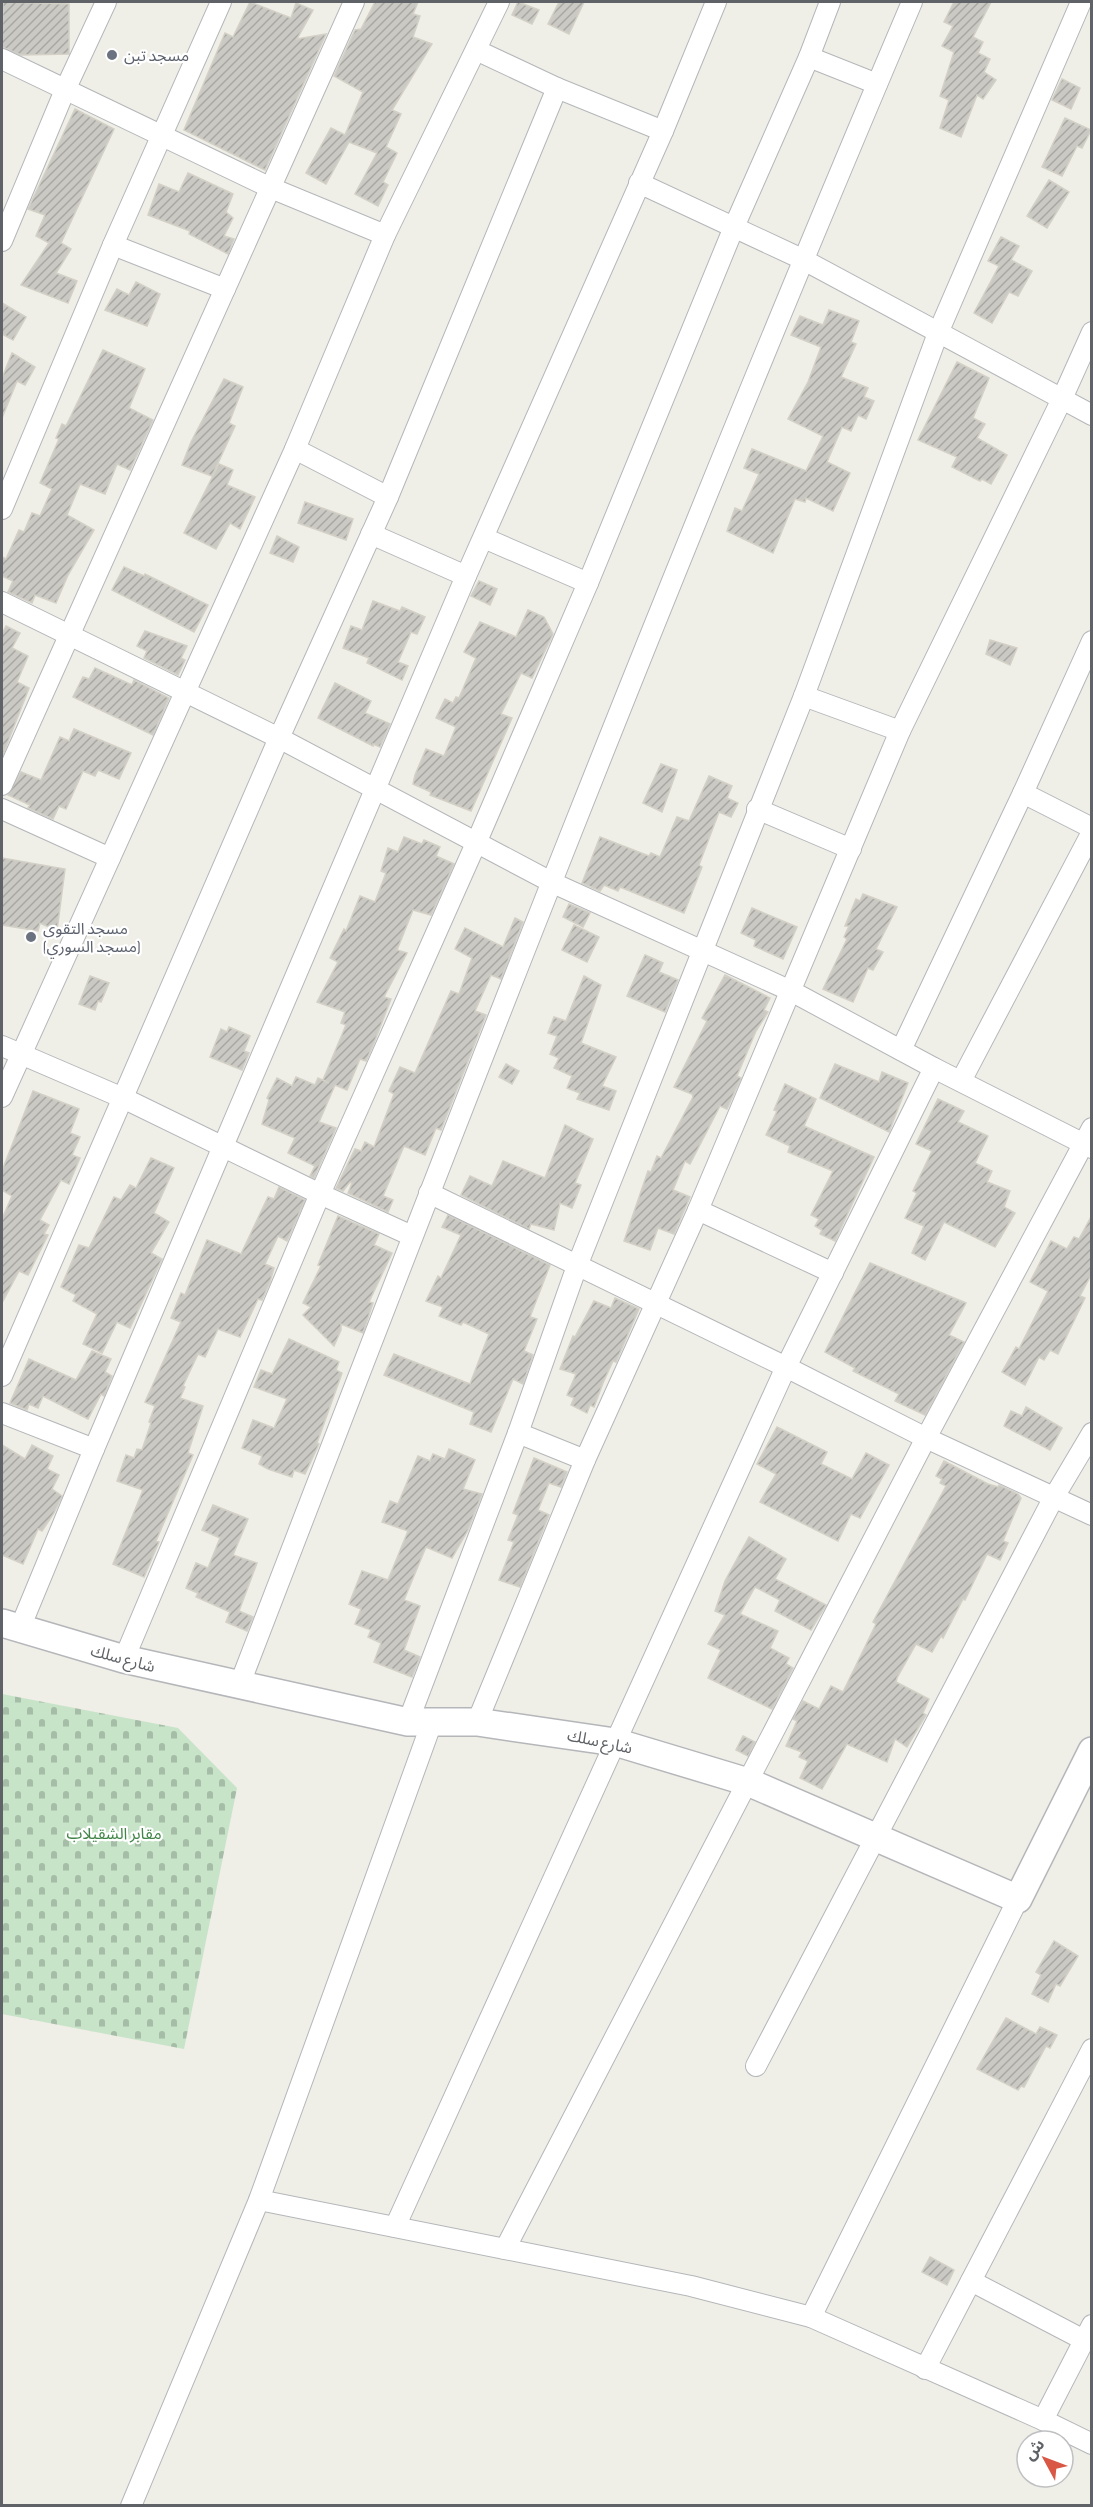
<svg xmlns="http://www.w3.org/2000/svg" width="1093" height="2507" font-family="'Sofia Sans Condensed','Noto Sans Arabic',sans-serif">
<defs>
<pattern id="cemetery-stones" width="16" height="16" patternUnits="userSpaceOnUse" patternTransform="scale(1.5)"><rect width="16" height="16" fill="#c7e4c8"/><path d="M2 7V4a2 2 0 0 1 4 0v3zM10 15v-3a2 2 0 0 1 4 0v3z" fill="#a5bca6"/></pattern>
<pattern id="building-hatch" width="6" height="6" patternUnits="userSpaceOnUse" patternTransform="scale(1.5)"><rect width="6" height="6" fill="#cbc9c4"/><path d="M-1 1l2-2M0 6l6-6M5 7l2-2" fill="none" stroke="#a8a7a3"/></pattern>
</defs>
<rect width="100%" height="100%" fill="#efeee7"/>
<polygon fill="url(#cemetery-stones)" points="2,1694 178,1728 237,1788 184,2049 2,2014"/>
<g fill="url(#building-hatch)" stroke="#d3d0c6" stroke-width="1.5">
<polygon points="3,2 69,4 69,54 21,55 2,47"/>
<polygon points="250,2 291,18 296,3 313,10 297,39 326,34 265,170 184,130 225,33 233,37"/>
<polygon points="375,2 418,2 413,14 420,16 413,37 432,44 392,110 401,114 386,147 397,153 383,182 388,185 378,206 355,194 377,153 349,142 326,184 306,173 331,128 345,135 363,92 334,76 355,30 361,29"/>
<polygon points="518,2 539,10 532,24 512,15"/>
<polygon points="559,2 584,2 569,34 548,24"/>
<polygon points="954,2 991,2 973,37 983,42 978,53 990,59 984,72 996,80 983,99 977,95 961,137 940,128 949,100 940,96 954,52 942,46 953,26 944,22"/>
<polygon points="1062,79 1080,88 1071,109 1052,100"/>
<polygon points="75,109 114,129 61,243 71,249 56,273 77,281 68,303 21,285 49,243 36,236 45,215 28,209"/>
<polygon points="1065,118 1091,130 1082,148 1077,146 1062,176 1042,167"/>
<polygon points="188,173 233,194 226,212 233,218 224,236 234,239 228,254 189,234 190,231 148,215 159,184 179,192"/>
<polygon points="1049,180 1069,192 1047,228 1027,216"/>
<polygon points="1001,237 1019,246 1011,260 1032,271 1018,296 1009,292 992,323 974,313 999,266 988,261"/>
<polygon points="136,282 160,294 147,326 105,310 117,289 129,295"/>
<polygon points="2,303 26,317 13,340 2,334"/>
<polygon points="829,310 859,321 851,342 856,344 841,377 868,388 864,397 874,401 866,419 858,415 851,431 842,427 827,462 850,473 833,511 806,498 805,502 795,499 773,553 727,531 735,508 742,511 759,474 744,468 752,449 806,471 823,436 788,419 808,382 821,347 791,335 800,316 823,325"/>
<polygon points="103,350 145,369 129,408 153,420 130,470 117,464 105,494 80,484 67,515 94,530 68,575 56,603 35,595 32,603 8,592 13,581 2,576 2,557 6,559 19,530 24,532 32,513 40,516 52,489 40,483 59,439 56,438 62,424 66,426"/>
<polygon points="12,353 35,367 25,385 17,381 2,418 2,378"/>
<polygon points="957,362 989,378 973,418 985,424 977,438 1007,455 991,484 982,479 980,481 952,467 957,457 918,440"/>
<polygon points="224,379 243,387 229,423 235,426 212,476 182,465 191,442"/>
<polygon points="219,464 233,470 227,485 255,497 240,529 230,523 216,549 184,533"/>
<polygon points="305,502 353,519 346,540 298,523"/>
<polygon points="277,536 299,547 293,562 270,553"/>
<polygon points="124,567 144,576 145,574 208,605 194,632 112,590"/>
<polygon points="479,581 497,589 490,605 471,596"/>
<polygon points="373,601 400,611 402,607 425,617 417,634 411,632 398,662 408,666 402,680 367,663 369,658 343,648 351,626 362,630"/>
<polygon points="528,610 544,617 553,634 532,678 521,673 501,714 512,718 471,811 430,795 431,792 413,784 415,775 426,749 444,756 456,727 436,718 445,699 453,703 456,697 459,698 476,658 464,652 480,622 516,637"/>
<polygon points="6,626 20,633 12,648 28,656 17,682 29,688 2,757 2,634"/>
<polygon points="145,631 187,646 181,658 185,660 178,675 144,658 147,651 137,646"/>
<polygon points="990,640 1017,648 1010,665 986,654"/>
<polygon points="95,668 132,685 134,680 169,698 153,735 73,697 83,677 89,679"/>
<polygon points="335,683 371,701 365,713 390,724 380,747 373,744 373,746 318,718"/>
<polygon points="74,729 131,753 119,779 98,770 95,776 83,771 66,809 59,806 53,819 28,808 30,805 8,795 21,772 41,780 60,737 69,741"/>
<polygon points="661,764 677,770 662,812 643,803"/>
<polygon points="709,776 732,786 727,798 738,803 731,817 719,812 699,865 702,867 684,913 620,887 618,891 604,885 600,891 582,883 600,837 649,856 651,853 660,857 677,817 689,821"/>
<polygon points="404,837 422,844 424,840 440,847 436,856 454,864 431,915 413,910 397,950 407,953 384,997 391,999 374,1043 366,1061 360,1059 347,1090 335,1085 319,1122 336,1128 314,1178 310,1176 315,1166 288,1153 295,1138 262,1124 269,1100 267,1098 277,1078 292,1086 296,1077 315,1085 318,1078 329,1083 323,1080 346,1025 341,1023 345,1012 317,1002 338,962 330,958 344,929 346,931 360,896 375,902 386,873 381,871 388,848 398,852"/>
<polygon points="2,858 65,869 57,931 40,923 38,931 2,925"/>
<polygon points="863,894 897,907 876,949 883,952 873,970 868,968 853,1002 823,989 847,939 844,937 849,926 845,926 856,899 860,901"/>
<polygon points="569,904 590,913 583,927 563,917"/>
<polygon points="752,908 797,927 783,959 754,946 756,940 741,933"/>
<polygon points="515,918 523,922 501,979 491,975 475,1011 486,1015 441,1130 436,1128 425,1155 404,1146 383,1196 393,1200 388,1212 348,1193 352,1183 350,1182 343,1191 336,1188 355,1149 361,1151 365,1142 374,1147 394,1094 389,1091 400,1067 415,1073 451,991 459,994 472,958 455,949 465,928 503,947"/>
<polygon points="574,925 599,937 587,962 562,950"/>
<polygon points="645,955 663,963 659,972 678,980 665,1012 627,996"/>
<polygon points="725,975 770,998 764,1010 768,1012 756,1031 737,1076 741,1078 727,1109 720,1106 690,1164 685,1161 673,1190 690,1197 674,1234 658,1228 650,1250 624,1241 648,1171 651,1172 657,1156 661,1158 693,1097 692,1094 674,1087 707,1021 702,1018"/>
<polygon points="90,976 109,983 101,1002 98,1001 95,1010 79,1004"/>
<polygon points="584,976 601,985 581,1043 616,1057 602,1086 616,1091 609,1110 577,1099 580,1093 567,1088 572,1076 554,1068 559,1058 550,1054 557,1036 548,1033 554,1017 566,1021"/>
<polygon points="229,1027 250,1036 244,1051 249,1053 242,1070 210,1057 221,1029 227,1032"/>
<polygon points="506,1064 519,1071 512,1084 499,1077"/>
<polygon points="835,1064 879,1082 882,1072 908,1083 889,1132 820,1098"/>
<polygon points="785,1084 816,1099 804,1126 874,1157 835,1241 820,1234 822,1230 815,1226 819,1219 811,1215 833,1171 788,1152 790,1146 766,1135 777,1111 774,1110"/>
<polygon points="33,1091 79,1109 70,1133 80,1137 72,1155 80,1158 69,1184 61,1180 40,1220 49,1225 44,1234 48,1235 28,1275 19,1271 2,1303 2,1219 12,1196 2,1190 2,1171"/>
<polygon points="938,1099 964,1111 958,1122 988,1136 975,1163 992,1171 987,1182 1010,1191 1004,1207 1015,1213 995,1247 944,1222 925,1260 912,1253 924,1226 905,1218 917,1193 913,1191 932,1151 916,1144"/>
<polygon points="565,1125 593,1139 575,1183 581,1185 572,1208 560,1203 554,1230 531,1224 529,1229 461,1195 470,1176 492,1186 503,1161 545,1178"/>
<polygon points="151,1158 174,1168 154,1213 169,1222 151,1253 162,1259 130,1328 117,1322 102,1353 83,1344 97,1314 73,1301 76,1295 61,1287 79,1245 89,1248 114,1197 121,1200 130,1185 136,1188"/>
<polygon points="279,1187 305,1200 287,1241 278,1236 265,1264 274,1268 270,1282 262,1300 258,1299 240,1337 218,1329 205,1357 198,1354 183,1386 185,1387 180,1398 203,1406 188,1453 193,1455 156,1541 159,1542 144,1577 113,1564 143,1490 117,1481 126,1455 134,1458 137,1449 142,1450 151,1423 149,1422 155,1406 145,1402 181,1322 171,1318 181,1293 185,1295 207,1240 241,1254 268,1197 274,1199"/>
<polygon points="448,1215 550,1265 530,1317 537,1319 524,1351 533,1355 523,1384 513,1379 491,1432 470,1424 474,1412 384,1375 394,1354 470,1384 489,1334 463,1322 461,1325 439,1316 443,1307 426,1301 438,1276 441,1278 461,1235 442,1227"/>
<polygon points="1092,1215 1092,1273 1080,1296 1085,1298 1058,1354 1050,1350 1044,1360 1039,1357 1025,1385 1002,1372 1016,1347 1019,1349 1048,1291 1030,1282 1051,1241 1067,1249 1074,1237 1079,1239"/>
<polygon points="338,1216 379,1234 374,1245 392,1253 369,1302 373,1303 363,1333 341,1324 341,1330 334,1346 303,1315 311,1307 303,1303 321,1266 318,1265"/>
<polygon points="870,1263 966,1303 949,1335 964,1342 925,1415 895,1401 899,1394 853,1371 855,1368 825,1352"/>
<polygon points="615,1298 639,1309 616,1362 613,1361 603,1383 594,1407 590,1405 587,1413 571,1405 574,1398 567,1395 576,1374 560,1369 573,1336 575,1337 594,1301 611,1308"/>
<polygon points="289,1339 339,1362 336,1370 342,1373 317,1443 319,1444 305,1474 294,1470 292,1477 268,1469 259,1464 262,1456 242,1448 253,1420 274,1428 287,1399 254,1387 261,1370 272,1374"/>
<polygon points="92,1351 111,1359 105,1372 112,1376 104,1396 101,1394 88,1419 43,1396 38,1408 29,1404 27,1410 10,1403 29,1359 76,1380"/>
<polygon points="1026,1407 1062,1428 1050,1450 1004,1426 1011,1411 1022,1416"/>
<polygon points="777,1427 827,1452 821,1464 852,1479 866,1453 889,1465 860,1518 851,1514 838,1541 760,1502 776,1474 757,1464"/>
<polygon points="2,1445 25,1459 32,1445 53,1456 47,1469 59,1475 52,1489 62,1496 54,1513 42,1531 38,1529 23,1564 2,1555"/>
<polygon points="449,1449 475,1460 463,1489 482,1494 468,1530 452,1558 426,1547 404,1600 420,1606 404,1650 420,1657 412,1677 374,1662 381,1643 368,1637 371,1630 355,1624 361,1609 349,1604 362,1571 388,1580 408,1531 382,1522 390,1501 398,1504 418,1456 430,1461 433,1454 445,1459"/>
<polygon points="534,1458 567,1472 561,1487 549,1483 538,1510 549,1515 520,1587 499,1580 514,1542 508,1540 518,1515 513,1513"/>
<polygon points="944,1461 988,1484 998,1487 999,1485 1018,1494 1021,1498 1003,1541 1008,1543 1000,1560 987,1554 965,1600 963,1599 943,1638 941,1636 932,1652 916,1644 897,1678 896,1682 929,1699 923,1713 926,1715 907,1747 895,1739 887,1762 847,1744 822,1789 800,1778 808,1761 799,1757 802,1752 786,1746 797,1721 793,1719 803,1701 819,1709 831,1686 843,1692 876,1624 873,1622 946,1486 940,1483 942,1479 936,1476"/>
<polygon points="213,1505 248,1519 233,1555 257,1563 239,1611 253,1617 247,1631 226,1622 230,1612 196,1597 198,1593 186,1588 196,1563 208,1568 220,1538 202,1530"/>
<polygon points="749,1537 786,1559 775,1579 826,1605 811,1630 775,1611 780,1600 755,1587 740,1614 778,1631 770,1648 789,1658 786,1664 793,1668 772,1709 708,1678 721,1650 708,1644 725,1615 715,1611 725,1581"/>
<polygon points="743,1736 755,1742 748,1756 736,1750"/>
<polygon points="1054,1941 1078,1956 1060,1986 1056,1984 1048,2002 1032,1994 1041,1975 1036,1972"/>
<polygon points="1006,2018 1036,2034 1040,2027 1057,2035 1050,2048 1046,2046 1024,2087 1021,2086 1018,2090 977,2069"/>
<polygon points="930,2257 954,2270 947,2285 922,2272"/>
</g>
<g fill="none" stroke-linecap="round" stroke-linejoin="round">
<g stroke="#b4b7ba" stroke-width="22">
<g id="street">
<polyline points="476,50 557,88 663,131"/>
<polyline points="809,57 877,84"/>
<polyline points="2,59 271,188 385,235"/>
<polyline points="639,183 802,259 1092,415"/>
<polyline points="2,241 65,90 106,2"/>
<polyline points="113,245 225,289"/>
<polyline points="295,449 388,497"/>
<polyline points="2,509 113,245 221,2"/>
<polyline points="371,534 466,576"/>
<polyline points="484,538 588,583"/>
<polyline points="2,602 279,738 553,883 791,991 934,1068 1092,1148"/>
<polyline points="804,696 900,731"/>
<polyline points="2,785 354,2"/>
<polyline points="1023,793 1092,828"/>
<polyline points="2,809 110,858"/>
<polyline points="757,809 851,849"/>
<polyline points="2,1046 123,1098 320,1194 412,1236"/>
<polyline points="901,1050 1023,793 1092,641"/>
<polyline points="961,1081 1092,832"/>
<polyline points="2,1097 295,449 385,235 499,2"/>
<polyline points="429,1193 786,1367 926,1438 1092,1515"/>
<polyline points="698,1210 833,1273"/>
<polyline points="2,1376 279,738 388,497 557,88"/>
<polyline points="2,1413 94,1449"/>
<polyline points="518,1433 585,1460"/>
<polyline points="20,1628 94,1449 466,576 663,131 716,2"/>
<polyline points="124,1659 320,1194 477,841 588,583 734,227 809,57 830,2"/>
<path d="M239,1686C456,1122 675,558 912,2"/>
<polyline points="408,1722 518,1433 577,1266 804,696 938,333 1081,2"/>
<polyline points="477,1722 585,1460 698,1210 900,731 1061,401 1092,332"/>
<polyline points="756,2066 1054,1497 1092,1433"/>
<polyline points="259,2200 691,2286 811,2317 1043,2420 1092,2444"/>
<polyline points="395,2227 786,1367 934,1068"/>
<polyline points="505,2249 926,1438 1092,1128"/>
<polyline points="971,2281 1084,2340"/>
<polyline points="811,2317 1018,1899"/>
<polyline points="925,2369 1092,2049"/>
<polyline points="1043,2420 1092,2325"/>
<polyline points="131,2506 259,2200 432,1722"/>
</g>
</g>
<g stroke="#b4b6ba" stroke-width="30">
<polyline id="secondary" points="2,1623 124,1659 408,1722 477,1722 615,1742 748,1782 1018,1899 1092,1751"/>
</g>
<use href="#street" stroke="#fff" stroke-width="20"/>
<use href="#secondary" stroke="#fff" stroke-width="27"/>
</g>
<g fill="#6b7280" stroke="#fff" stroke-width="2">
<circle cx="112" cy="55" r="6"/>
<circle cx="31" cy="937" r="6"/>
</g>
<g text-anchor="middle" stroke-width="4.5" stroke-linejoin="round" paint-order="stroke">
<g font-size="16" fill="#5b616d" stroke="#fff" text-anchor="start">
<text x="124" y="61">مسجد تبن</text>
<text x="43" y="934">مسجد التقوى<tspan x="43" dy="18">(مسجد السوري)</tspan></text>
</g>
<g font-size="16" fill="#5f6266" stroke="#fff">
<text transform="translate(123 1658) rotate(15)" y="6">شارع سلك</text>
<text transform="translate(600 1741) rotate(12)" y="6">شارع سلك</text>
</g>
<g font-size="16" fill="#408447" stroke="#fff">
<text x="114" y="1839">مقابر الشقيلاب</text>
</g>
</g>
<rect width="1093" height="2507" fill="none" stroke="#5f6266" stroke-width="6"/>
<g transform="translate(1045 2459) rotate(311)"><circle r="28" fill="#ffffff" stroke="#bfc0c2" stroke-width="1.5"/>
<path d="M0-4.5L10 22L0 15L-10 22Z" fill="#d85845"/>
<text y="-9" font-size="16" font-weight="bold" text-anchor="middle" fill="#5f6266">ش</text>
</g>
</svg>
